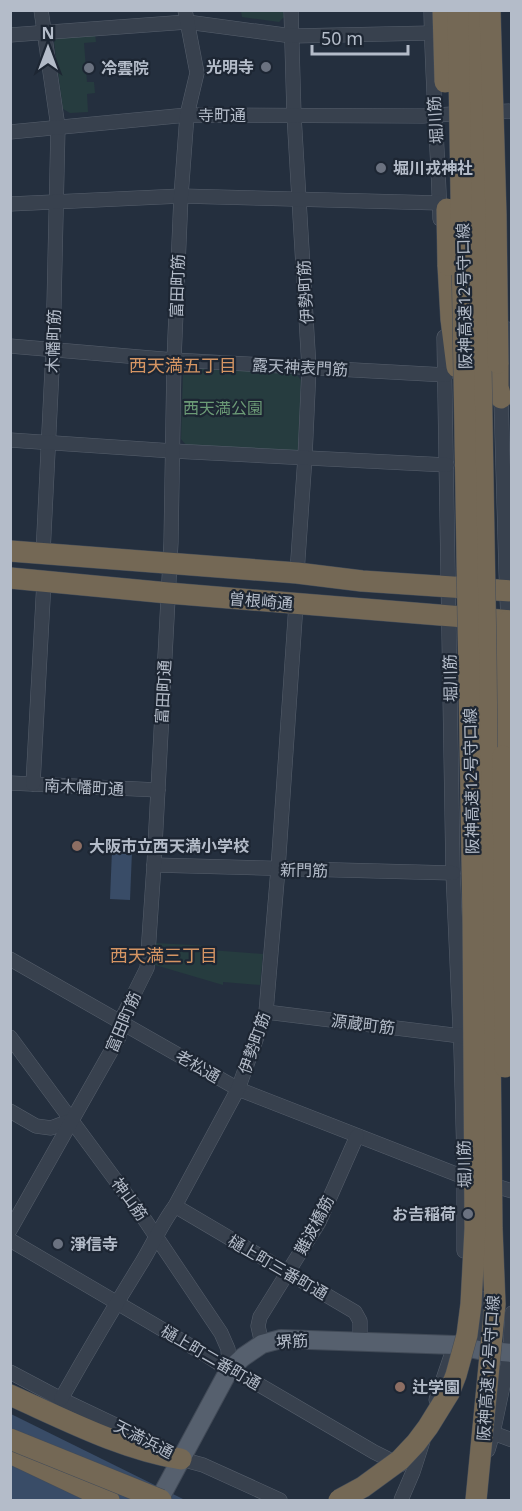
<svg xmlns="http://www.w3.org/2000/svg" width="522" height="1511" font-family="'Noto Sans','Noto Sans JP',sans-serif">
<rect width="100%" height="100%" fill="#242f3e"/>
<g fill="#263c3f">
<polygon points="241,11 283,11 284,17 279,22 242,17"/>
<polygon points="95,33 96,42 84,43 87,82 94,82 95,93 87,94 88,112 70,113 63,109 54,42 58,36"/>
<polygon points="189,367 296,374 301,380 298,451 186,445 181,439 183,372"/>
<polygon points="156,943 209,946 210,950 263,954 260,985 223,982 223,985 155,965"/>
</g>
<g fill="#394c67">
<polygon points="112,850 132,851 130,900 110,899"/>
<polygon points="11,1414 185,1500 11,1500"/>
</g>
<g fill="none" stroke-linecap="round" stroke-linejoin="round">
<g stroke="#565f6c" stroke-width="15">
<g id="minor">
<polyline points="41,10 58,127 53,349 43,554"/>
<polyline points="291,10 294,115 309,368 305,457 297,573"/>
<path d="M431,10C432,80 438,150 440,219"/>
<polyline points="10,35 187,22 292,36 431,33"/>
<polyline points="486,112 512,111"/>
<polyline points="10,132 187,115 423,116 466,113"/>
<polyline points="10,204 181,196 440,203 443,209"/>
<polyline points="508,329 509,380 508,390 501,398 506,571 508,621 510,628"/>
<polyline points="444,337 453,873 461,1050 464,1159 464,1251"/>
<polyline points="10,346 174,360 446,375"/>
<polyline points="10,440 173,451 447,465"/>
<polyline points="10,783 158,790"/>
<polyline points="33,784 44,581"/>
<polyline points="154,865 453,873"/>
<polyline points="10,959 238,1089 456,1174 512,1191"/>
<polyline points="266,1012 469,1037"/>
<polyline points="10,1037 145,1220 221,1333 228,1349 229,1370"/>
<polyline points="10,1111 36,1126 51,1128 72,1120"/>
<polyline points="175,1206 355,1312 360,1321 360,1341"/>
<polyline points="10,1230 119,1037 124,1014 147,968 154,865 171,542 174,360 181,196 187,115 197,73 185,10"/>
<polyline points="10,1240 206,1355 229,1370 251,1380 374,1452 400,1465"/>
<polyline points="262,1344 258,1326 260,1317 319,1222 357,1136"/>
<polyline points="479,1350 481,1298"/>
<polyline points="10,1372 61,1399 164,1448 181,1459 203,1465 280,1500"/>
<path d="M61,1399C87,1353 114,1307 142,1262C153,1244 162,1223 175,1206L238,1089L266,1012L278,869L296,604"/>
<polyline points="436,1400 455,1344"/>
<polyline points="493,1433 512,1440"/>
<polyline points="488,1450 493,1433 510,1353 512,1313"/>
<polyline points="401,1500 413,1472 423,1441"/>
</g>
</g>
<g stroke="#414a57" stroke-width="20">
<polyline id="major" points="159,1500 229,1370 243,1357 262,1344 281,1339 455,1345 479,1350 512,1353"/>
</g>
<g stroke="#434c59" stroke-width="22">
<g id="highway">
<polyline points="448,265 451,319 457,367"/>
<polyline points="498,363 498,387 501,398"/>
<polyline points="10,551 297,573 362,581 512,591"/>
<polyline points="10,578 168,593 512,621"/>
<polyline points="503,756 504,640 508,621"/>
<path d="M10,1395C66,1420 121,1449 181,1459"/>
<polyline points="10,1453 109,1500"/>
</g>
</g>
<use href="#minor" stroke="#38414e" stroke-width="14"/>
<use href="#major" stroke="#56606e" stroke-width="18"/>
<use href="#highway" stroke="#746855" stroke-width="21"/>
<g stroke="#434c59" stroke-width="22" stroke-linecap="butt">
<g id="highway-bridge">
<polyline points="443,10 445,82"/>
<polyline points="475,10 486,654 492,1228 495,1304 476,1500"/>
<polyline points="490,10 496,215 498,363"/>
<polyline points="447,209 448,265"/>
<polyline points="503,756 505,1067"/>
<polyline points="10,1439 161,1500"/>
<polyline points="339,1500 363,1487 400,1460 416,1443 428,1427 449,1393 456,1375 467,1335 471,1304 475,1228 473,922 458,10"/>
</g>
</g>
<use href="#highway-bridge" stroke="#746855" stroke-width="21"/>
</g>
<g fill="#6b7280" stroke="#1d2633" stroke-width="2">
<circle cx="266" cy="67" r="6"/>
<circle cx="89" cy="68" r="6"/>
<circle cx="381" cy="168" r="6"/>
<circle cx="468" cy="1214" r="6"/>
<circle cx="58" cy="1244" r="6"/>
</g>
<g fill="#8d6e63" stroke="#1d2633" stroke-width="2">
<circle cx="77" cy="846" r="6"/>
<circle cx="400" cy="1387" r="6"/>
</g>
<g text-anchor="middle" stroke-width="4.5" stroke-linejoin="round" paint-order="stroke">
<g font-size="16" font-weight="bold" fill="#b4bcc9" stroke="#1d2633" text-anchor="start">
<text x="254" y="73" text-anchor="end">光明寺</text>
<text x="101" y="74">冷雲院</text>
<text x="393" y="174">堀川戎神社</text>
<text x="89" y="852">大阪市立西天満小学校</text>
<text x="456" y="1220" text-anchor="end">お𠮷稲荷</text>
<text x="70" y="1250">淨信寺</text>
<text x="412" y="1393">辻学園</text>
</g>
<g font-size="16" fill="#b4bcc9" stroke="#1d2633">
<text x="222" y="121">寺町通</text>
<text transform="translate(435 120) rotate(-94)" y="6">堀川筋</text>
<text transform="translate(177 286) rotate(-88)" y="6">富田町筋</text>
<text transform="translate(305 292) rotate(-93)" y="6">伊勢町筋</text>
<text transform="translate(464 296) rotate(-91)" y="6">阪神高速12号守口線</text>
<text transform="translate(53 341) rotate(-88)" y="6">木幡町筋</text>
<text transform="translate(300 367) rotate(3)" y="6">露天神表門筋</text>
<text transform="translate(261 601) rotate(5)" y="6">曽根崎通</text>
<text transform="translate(450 678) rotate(-91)" y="6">堀川筋</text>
<text transform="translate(163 692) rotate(-87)" y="6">富田町通</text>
<text transform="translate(471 781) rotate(-91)" y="6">阪神高速12号守口線</text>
<text transform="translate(84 787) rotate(3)" y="6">南木幡町通</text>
<text transform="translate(304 870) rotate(1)" y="6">新門筋</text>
<text transform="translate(123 1022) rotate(-67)" y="6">富田町筋</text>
<text transform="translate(363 1024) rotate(7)" y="6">源蔵町筋</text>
<text transform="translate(254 1043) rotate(-71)" y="6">伊勢町筋</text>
<text transform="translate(198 1066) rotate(30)" y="6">老松通</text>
<text transform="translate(464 1164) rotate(-91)" y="6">堀川筋</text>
<text transform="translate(130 1199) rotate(54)" y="6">神山筋</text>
<text transform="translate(314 1225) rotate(-62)" y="6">難波橋筋</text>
<text transform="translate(278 1267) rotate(30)" y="6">樋上町三番町通</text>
<text transform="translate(292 1341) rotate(-4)" y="6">堺筋</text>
<text transform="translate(211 1357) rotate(30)" y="6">樋上町二番町通</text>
<text transform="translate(488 1368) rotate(-86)" y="6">阪神高速12号守口線</text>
<text transform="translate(144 1439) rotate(27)" y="6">天満浜通</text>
</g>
<g font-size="16" fill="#6b9a76" stroke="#1d2633">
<text x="223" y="414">西天満公園</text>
</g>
<g font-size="18" fill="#d59563" stroke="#1d2633">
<text x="183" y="372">西天満五丁目</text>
<text x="164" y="962">西天満三丁目</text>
</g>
</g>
<rect width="522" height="1511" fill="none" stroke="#b4bcc9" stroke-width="24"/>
<g transform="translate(48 48)" stroke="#1d2633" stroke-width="4.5" paint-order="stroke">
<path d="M0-4.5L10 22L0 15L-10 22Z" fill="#b4bcc9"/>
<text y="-9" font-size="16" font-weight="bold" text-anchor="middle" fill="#b4bcc9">N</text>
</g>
<path d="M312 45v9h96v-9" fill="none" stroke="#b4bcc9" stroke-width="3"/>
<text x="321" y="45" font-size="18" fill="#b4bcc9" stroke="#1d2633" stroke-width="4.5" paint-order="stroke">50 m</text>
</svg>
